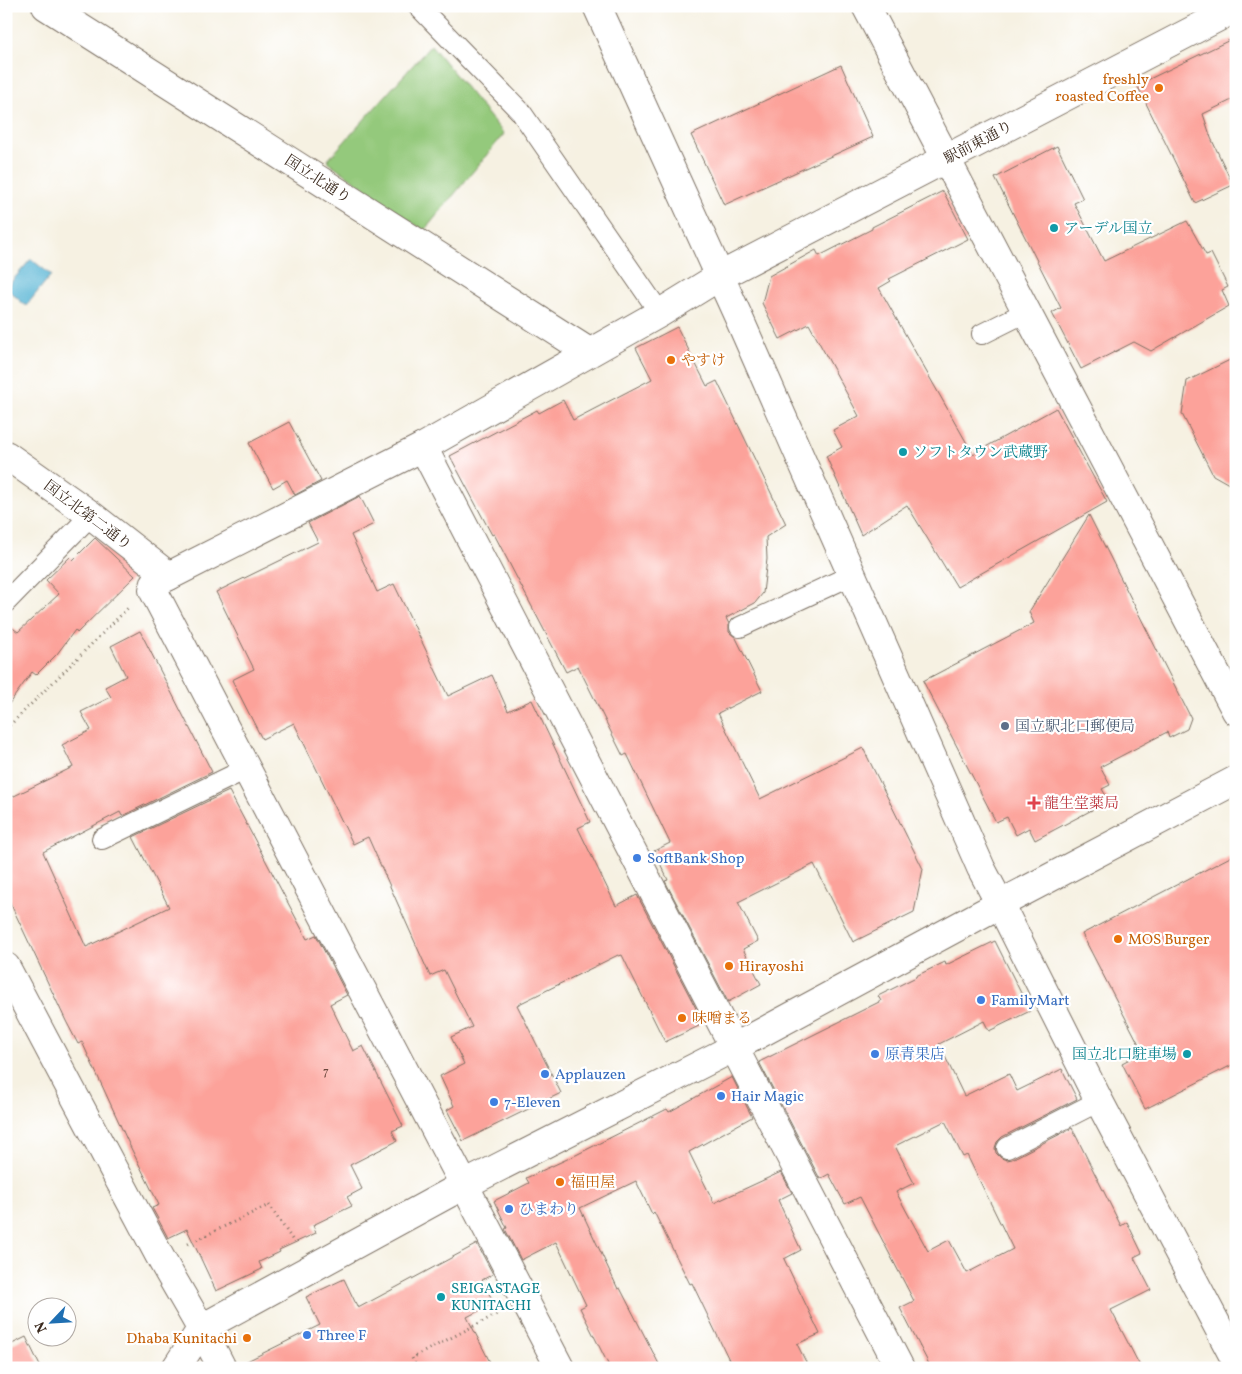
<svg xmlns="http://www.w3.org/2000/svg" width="1242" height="1374" font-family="Vollkorn,'Noto Serif JP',serif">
<rect width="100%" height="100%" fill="#fff"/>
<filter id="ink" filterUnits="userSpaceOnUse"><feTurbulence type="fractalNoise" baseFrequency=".02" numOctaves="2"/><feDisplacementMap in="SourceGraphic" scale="10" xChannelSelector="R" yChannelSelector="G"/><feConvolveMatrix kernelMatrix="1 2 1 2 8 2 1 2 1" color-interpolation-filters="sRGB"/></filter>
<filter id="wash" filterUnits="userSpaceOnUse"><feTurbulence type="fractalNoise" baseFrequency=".0096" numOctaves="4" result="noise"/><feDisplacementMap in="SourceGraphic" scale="20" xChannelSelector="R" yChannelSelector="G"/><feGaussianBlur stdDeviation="1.12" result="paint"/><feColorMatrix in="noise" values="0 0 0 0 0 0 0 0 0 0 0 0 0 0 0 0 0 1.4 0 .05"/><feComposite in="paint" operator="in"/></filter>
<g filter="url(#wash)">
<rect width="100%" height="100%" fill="#f6f1e2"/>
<polygon fill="#94c97b" stroke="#687a4c" points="431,45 504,134 424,231 327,161"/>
<polygon fill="#55b4d4" stroke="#486f79" points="31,259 51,275 26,306 6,288"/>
<g id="blocks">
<g fill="#fca29a" fill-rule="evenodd">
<polygon points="1236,37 1236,98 1203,114 1211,138 1233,185 1195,203 1137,85"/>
<polygon points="841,65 873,137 724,205 691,135"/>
<polygon points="1057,146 1083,199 1074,203 1104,261 1187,221 1206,255 1211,253 1228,287 1222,290 1229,306 1151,351 1134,342 1081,369 1052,313 1061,308 995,178"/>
<polygon points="943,191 968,239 889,279 891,281 879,288 973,454 1056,408 1107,502 957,587 907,505 861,535 826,456 842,447 833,430 859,416 809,324 780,339 762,303 769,276 816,250 819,256 872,229 872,227"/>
<polygon points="677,327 707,386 717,381 786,524 766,537 767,559 763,593 755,603 726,618 729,624 729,632 736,638 762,691 718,713 760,799 863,748 923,869 914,912 853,942 814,864 738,902 758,941 743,949 761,984 728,1002 665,881 668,880 654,851 670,843 627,754 623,756 578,666 566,672 494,534 492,535 450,456 537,410 539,413 563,400 573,420 652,379 636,348"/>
<polygon points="1236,357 1236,488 1213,475 1182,414 1187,381"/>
<polygon points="289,422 321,481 295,495 287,480 273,488 249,443"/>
<polygon points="360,496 374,524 351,535 377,592 394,584 448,696 492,675 508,711 532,700 590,822 578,828 616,906 637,895 700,1016 695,1019 699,1026 665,1042 622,955 619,956 618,955 517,1005 561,1093 463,1141 447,1110 454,1106 440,1076 464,1064 451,1037 472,1027 444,970 430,976 368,837 353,844 294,723 262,739 232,680 254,669 216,592 318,542 308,523"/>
<polygon points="1089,515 1191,718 1187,729 1169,738 1167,732 1100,767 1110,785 1102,789 1109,801 1035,840 1029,828 1016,835 1007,817 996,822 923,681 1034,623 1029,612"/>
<polygon points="95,538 135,576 77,633 75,630 57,654 36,675 32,672 6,708 6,623 18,632 59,594 46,580 70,557 73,560"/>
<polygon points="140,631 212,772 122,816 120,812 43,852 86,947 169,907 133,837 229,791 307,939 316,935 347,995 330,1004 353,1051 363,1046 403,1126 392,1131 397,1141 350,1165 362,1189 347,1197 352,1206 313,1225 316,1233 279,1250 280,1252 259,1262 262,1269 216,1291 187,1229 168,1238 157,1217 152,1208 159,1205 128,1142 82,1042 78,1044 66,1021 6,894 6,800 73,767 62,745 91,730 81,712 111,697 105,687 126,676 111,646"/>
<polygon points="1236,854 1236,1063 1145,1109 1122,1063 1143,1052 1082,934"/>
<path d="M995,941L1030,1011L989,1031L984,1021L939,1044L964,1096L1009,1074L1017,1091L1062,1069L1077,1099L1002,1137L997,1142L995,1148L996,1153L1001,1158L1007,1160L1012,1159L1072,1128L1121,1226L1127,1222L1142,1253L1134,1257L1151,1290L1111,1310L1141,1368H931L900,1308L914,1301L860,1197L845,1204L829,1174L820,1179L759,1062L881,1001L878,996L916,977V976L945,962L946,965ZM945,1121L963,1157L967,1155L1013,1249L967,1273L949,1240L928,1251L896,1192L914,1183L895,1146Z"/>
<polygon points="732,1077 752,1117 689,1152 714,1203 781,1172 792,1193 778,1200 801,1250 784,1259 820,1334 797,1344 809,1368 733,1368 692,1283 690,1284 654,1212 652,1214 636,1181 580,1208 618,1289 620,1288 661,1368 610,1368 580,1308 586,1305 556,1242 521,1260 505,1229 507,1228 494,1201 529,1183 526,1178 576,1155 667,1109 669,1112"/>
<polygon points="477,1244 493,1274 482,1280 494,1303 467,1317 493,1368 237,1368 237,1366 320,1325 306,1297 344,1279 358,1308"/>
<polygon points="26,1337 41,1368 6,1368 6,1347"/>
</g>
</g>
</g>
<g filter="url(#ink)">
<use href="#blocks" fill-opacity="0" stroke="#7c7063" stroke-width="1"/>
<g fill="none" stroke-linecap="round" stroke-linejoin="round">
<g stroke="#7c7063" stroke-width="22">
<g id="service">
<polyline points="418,6 521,112 660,313"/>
<polyline points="982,334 1026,312"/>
<polyline points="6,602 91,515"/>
<polyline points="740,627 852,575"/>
<polyline points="102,839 246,769"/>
<polyline points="1007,1148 1099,1101"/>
</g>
</g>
<g stroke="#7c7063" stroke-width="30">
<g id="minor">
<polyline points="46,6 589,352"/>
<polyline points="866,6 1236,711"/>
<polyline points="423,447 900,1368"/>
<polyline points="6,455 91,515 169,576"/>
<polyline points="1000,904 1099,1101 1236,1361"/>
<path d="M6,967C57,1063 108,1160 159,1255C180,1293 203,1329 222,1368"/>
<polyline points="560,1368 153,590 155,583 423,447 660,313 720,276 1236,8"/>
</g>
</g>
<g stroke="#7c7063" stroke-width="30">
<polyline id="tertiary" points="176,1368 202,1328 464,1185 735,1047 1000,904"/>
</g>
<g stroke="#7c7063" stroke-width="30">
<polyline id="secondary" points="597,6 738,316 981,868 1000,904 1236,780"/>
</g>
<g stroke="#7c7063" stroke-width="3" stroke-dasharray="1 4" stroke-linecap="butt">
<polyline points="6,729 128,608"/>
<polyline points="188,1244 269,1205 294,1242"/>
<polyline points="417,1368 412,1358 497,1314"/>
</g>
<use href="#service" stroke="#fff" stroke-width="20"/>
<use href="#minor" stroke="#fff" stroke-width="28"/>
<use href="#tertiary" stroke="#fff" stroke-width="28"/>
<use href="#secondary" stroke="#fff" stroke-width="28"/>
</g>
</g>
<g fill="#e8710a" stroke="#fff" stroke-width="2">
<circle cx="1159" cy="88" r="5"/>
<circle cx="671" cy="360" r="5"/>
<circle cx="1118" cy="939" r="5"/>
<circle cx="729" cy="966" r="5"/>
<circle cx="682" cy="1018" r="5"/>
<circle cx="560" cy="1182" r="5"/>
<circle cx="247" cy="1338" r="5"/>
</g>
<g fill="#0f9aa8" stroke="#fff" stroke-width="2">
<circle cx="1054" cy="228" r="5"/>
<circle cx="903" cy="452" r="5"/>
<circle cx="1187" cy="1054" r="5"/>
<circle cx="441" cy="1297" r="5"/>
</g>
<circle fill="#5c6f8a" stroke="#fff" stroke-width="2" cx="1005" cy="726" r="5"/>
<path fill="#e0444e" stroke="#fff" stroke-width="2" d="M1031.5 795.5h5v5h5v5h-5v5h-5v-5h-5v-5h5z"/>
<g fill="#3f7fe0" stroke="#fff" stroke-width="2">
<circle cx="637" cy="858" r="5"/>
<circle cx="981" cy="1000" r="5"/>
<circle cx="875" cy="1054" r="5"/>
<circle cx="545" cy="1074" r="5"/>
<circle cx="721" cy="1096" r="5"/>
<circle cx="494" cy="1102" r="5"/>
<circle cx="509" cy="1209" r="5"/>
<circle cx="307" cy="1335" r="5"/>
</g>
<g text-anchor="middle" stroke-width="4.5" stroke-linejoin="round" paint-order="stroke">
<g font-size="12" fill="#6b483d">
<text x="326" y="1075">7</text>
</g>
<g font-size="15" fill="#c56008" stroke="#fff" text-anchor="start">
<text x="1149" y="84" text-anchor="end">freshly<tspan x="1149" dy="17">roasted Coffee</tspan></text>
<text x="681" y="365">やすけ</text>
<text x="1128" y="944">MOS Burger</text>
<text x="739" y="971">Hirayoshi</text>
<text x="692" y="1023">味噌まる</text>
<text x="570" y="1187">福田屋</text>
<text x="237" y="1343" text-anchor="end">Dhaba Kunitachi</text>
</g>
<g font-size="15" fill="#3b2a1e" stroke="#fff">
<text transform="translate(978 142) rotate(-28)" y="5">駅前東通り</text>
<text transform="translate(318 179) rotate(33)" y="5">国立北通り</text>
<text transform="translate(88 515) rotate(37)" y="5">国立北第二通り</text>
</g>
<g font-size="15" fill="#0d838f" stroke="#fff" text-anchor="start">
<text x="1064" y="233">アーデル国立</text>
<text x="913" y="457">ソフトタウン武蔵野</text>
<text x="1177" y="1059" text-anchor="end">国立北口駐車場</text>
<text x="451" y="1293">SEIGASTAGE<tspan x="451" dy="17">KUNITACHI</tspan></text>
</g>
<g font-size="15" fill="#4e5e75" stroke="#fff" text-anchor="start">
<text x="1015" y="731">国立駅北口郵便局</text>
</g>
<g font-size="15" fill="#be3a42" stroke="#fff" text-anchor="start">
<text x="1044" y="808">龍生堂薬局</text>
</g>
<g font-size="15" fill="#366cbe" stroke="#fff" text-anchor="start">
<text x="647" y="863">SoftBank Shop</text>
<text x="991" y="1005">FamilyMart</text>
<text x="885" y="1059">原青果店</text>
<text x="555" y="1079">Applauzen</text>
<text x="731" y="1101">Hair Magic</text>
<text x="504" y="1107">7-Eleven</text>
<text x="519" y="1214">ひまわり</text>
<text x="317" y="1340">Three F</text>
</g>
</g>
<rect width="1242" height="1374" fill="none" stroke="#fff" stroke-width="25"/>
<g transform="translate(52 1322) rotate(245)"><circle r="24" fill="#ffffff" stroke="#b1aaa5"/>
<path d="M0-4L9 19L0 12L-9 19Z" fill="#1f6fb2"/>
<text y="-8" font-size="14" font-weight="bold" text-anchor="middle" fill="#3b2a1e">N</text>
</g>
</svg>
